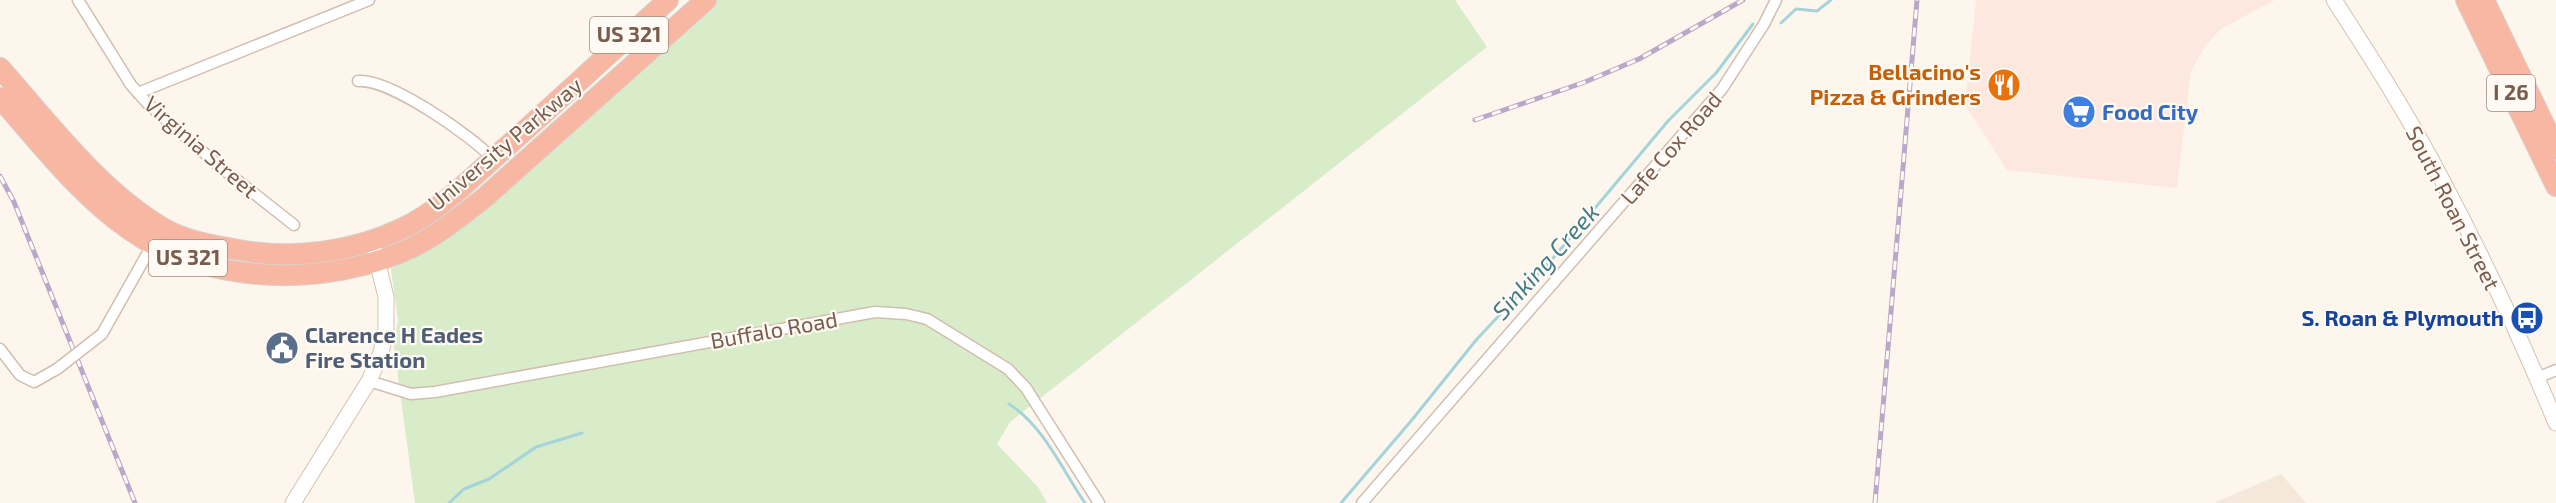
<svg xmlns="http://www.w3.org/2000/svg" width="2556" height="503" font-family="'Exo 2',sans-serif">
<rect width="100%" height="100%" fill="#fdf6ec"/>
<polygon fill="#f5e8da" points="2281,474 2306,503 2214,503"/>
<polygon fill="#fde8e0" points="1976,0 2275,0 2221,29 2206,45 2191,71 2177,188 2007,170 1965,105"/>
<polygon fill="#d8ecc9" points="717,0 1455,0 1487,47 1010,422 997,444 1038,487 1047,503 415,503 394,347 398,320 391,269 444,238 576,126"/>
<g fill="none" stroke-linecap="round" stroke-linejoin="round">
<g stroke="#a5d3da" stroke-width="3">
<polyline points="1781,23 1796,9 1817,11 1831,0"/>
<path d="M1009,404C1043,425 1063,471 1085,503"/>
<polyline points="449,503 464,489 489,479 536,447 582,433"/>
<polyline points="1341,503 1411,421 1477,339 1554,257 1668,121 1716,73 1753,24"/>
</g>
<g stroke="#d1beb0" stroke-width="13">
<g id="street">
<polyline points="78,0 131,85 147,103 218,165 294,225"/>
<path d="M358,81C389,78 472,136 493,159"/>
<polyline points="138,93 369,0"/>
<polyline points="102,334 155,240"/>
<polyline points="0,349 20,375 34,382 57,369"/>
<polyline points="2537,378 2556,370"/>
<polyline points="369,381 411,394 435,392 875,312 906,314 927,319 1008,369 1026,388 1099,503"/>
<polyline points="1362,503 1722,89 1764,24 1776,0"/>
</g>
</g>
<g stroke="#d6c0b0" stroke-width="17">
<g id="secondary">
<path d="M2334,0C2372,59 2410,118 2442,180C2484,259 2522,341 2556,423"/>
<polyline points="293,503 369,381 381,353 386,329 386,297 375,252"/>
</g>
</g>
<g stroke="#dad1cd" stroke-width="22">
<g id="highway">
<polyline points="2466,0 2556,186"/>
<polyline points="2484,0 2556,149"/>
<path d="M0,68C49,123 97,188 161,227C184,241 214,246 239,250C293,260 354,252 403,228C441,210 472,177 503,150C559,100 613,50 668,0"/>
<path d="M0,98C41,144 79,195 130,230C209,286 327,288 413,247C439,234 461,216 484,198L706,0"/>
</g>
</g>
<use href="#street" stroke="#fff" stroke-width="10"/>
<use href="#secondary" stroke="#fff" stroke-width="15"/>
<use href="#highway" stroke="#f7b7a3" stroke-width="20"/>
<g stroke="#b9a8c9" stroke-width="5">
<g id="rail">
<polyline points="1475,120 1585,82 1639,59 1743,0"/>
<polyline points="0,176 14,202 135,503"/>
<polyline points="1875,503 1917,0"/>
</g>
</g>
<use href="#rail" stroke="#fffaf3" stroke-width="3" stroke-dasharray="9" stroke-linecap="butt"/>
<g stroke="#d1beb0" stroke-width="13" stroke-linecap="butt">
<polyline id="street-bridge" points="57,369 102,334"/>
</g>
<use href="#street-bridge" stroke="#fff" stroke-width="10"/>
</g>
<defs>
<g id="restaurant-disc" transform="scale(1.725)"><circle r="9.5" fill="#e8710a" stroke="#fffaf3"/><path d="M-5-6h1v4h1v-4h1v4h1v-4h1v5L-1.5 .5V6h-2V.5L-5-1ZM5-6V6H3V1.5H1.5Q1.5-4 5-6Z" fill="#fff"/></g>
<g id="supermarket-disc" transform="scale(1.725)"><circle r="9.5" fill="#3f7fe0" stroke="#fffaf3"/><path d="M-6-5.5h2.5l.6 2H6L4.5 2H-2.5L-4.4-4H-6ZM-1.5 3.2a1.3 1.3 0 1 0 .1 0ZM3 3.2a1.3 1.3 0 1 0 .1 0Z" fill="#fff"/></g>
<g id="bus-disc" transform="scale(1.725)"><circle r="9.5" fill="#1a4fb4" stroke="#fffaf3"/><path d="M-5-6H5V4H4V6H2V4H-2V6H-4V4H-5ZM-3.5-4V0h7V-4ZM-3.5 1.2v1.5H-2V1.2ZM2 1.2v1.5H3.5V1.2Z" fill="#fff"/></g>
<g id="civic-disc" transform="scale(1.725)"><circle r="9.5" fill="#5c6f8a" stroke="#fffaf3"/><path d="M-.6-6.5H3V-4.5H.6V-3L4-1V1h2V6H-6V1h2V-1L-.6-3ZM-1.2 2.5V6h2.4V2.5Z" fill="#fff"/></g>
</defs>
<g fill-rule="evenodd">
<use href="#restaurant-disc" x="2004" y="85"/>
<use href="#supermarket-disc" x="2079" y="112"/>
<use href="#bus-disc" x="2527" y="318"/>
<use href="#civic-disc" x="282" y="348"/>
</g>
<g text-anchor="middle" stroke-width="4.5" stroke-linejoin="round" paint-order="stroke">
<g fill="#fffaf3" stroke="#a28b7f" stroke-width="1.5">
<rect x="590" y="17" width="78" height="36" rx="4.5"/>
<rect x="2487" y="75" width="48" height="36" rx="4.5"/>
<rect x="149" y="240" width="78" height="36" rx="4.5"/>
</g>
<g font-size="21" font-weight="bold" fill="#7a5c4d">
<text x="629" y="42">US 321</text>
<text x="2511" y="100">I 26</text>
<text x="188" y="265">US 321</text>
</g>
<g font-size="22" font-weight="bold" fill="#c56008" stroke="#fffaf3" text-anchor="end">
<text x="1981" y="80">Bellacino's<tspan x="1981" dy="25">Pizza &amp; Grinders</tspan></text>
</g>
<g font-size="22" font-weight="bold" fill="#366cbe" stroke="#fffaf3" text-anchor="start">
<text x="2102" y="120">Food City</text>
</g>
<g font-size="22" fill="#7a5c4d" stroke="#fffaf3">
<text transform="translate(505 144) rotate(-40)" y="8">University Parkway</text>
<text transform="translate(201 147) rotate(41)" y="8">Virginia Street</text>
<text transform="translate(1671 148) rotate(-49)" y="8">Lafe Cox Road</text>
<text transform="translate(2453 208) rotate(63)" y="8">South Roan Street</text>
<text transform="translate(774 330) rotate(-10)" y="8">Buffalo Road</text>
</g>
<g font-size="22" font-weight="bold" fill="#164399" stroke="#fffaf3" text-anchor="end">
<text x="2504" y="326">S. Roan &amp; Plymouth</text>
</g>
<g font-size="22" font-weight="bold" fill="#4e5e75" stroke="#fffaf3" text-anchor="start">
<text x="305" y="343">Clarence H Eades<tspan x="305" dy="25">Fire Station</tspan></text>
</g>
<g font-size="24" font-style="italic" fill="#437c86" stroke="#fffaf3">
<text transform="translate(1546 262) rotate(-48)" y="8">Sinking Creek</text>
</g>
</g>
</svg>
